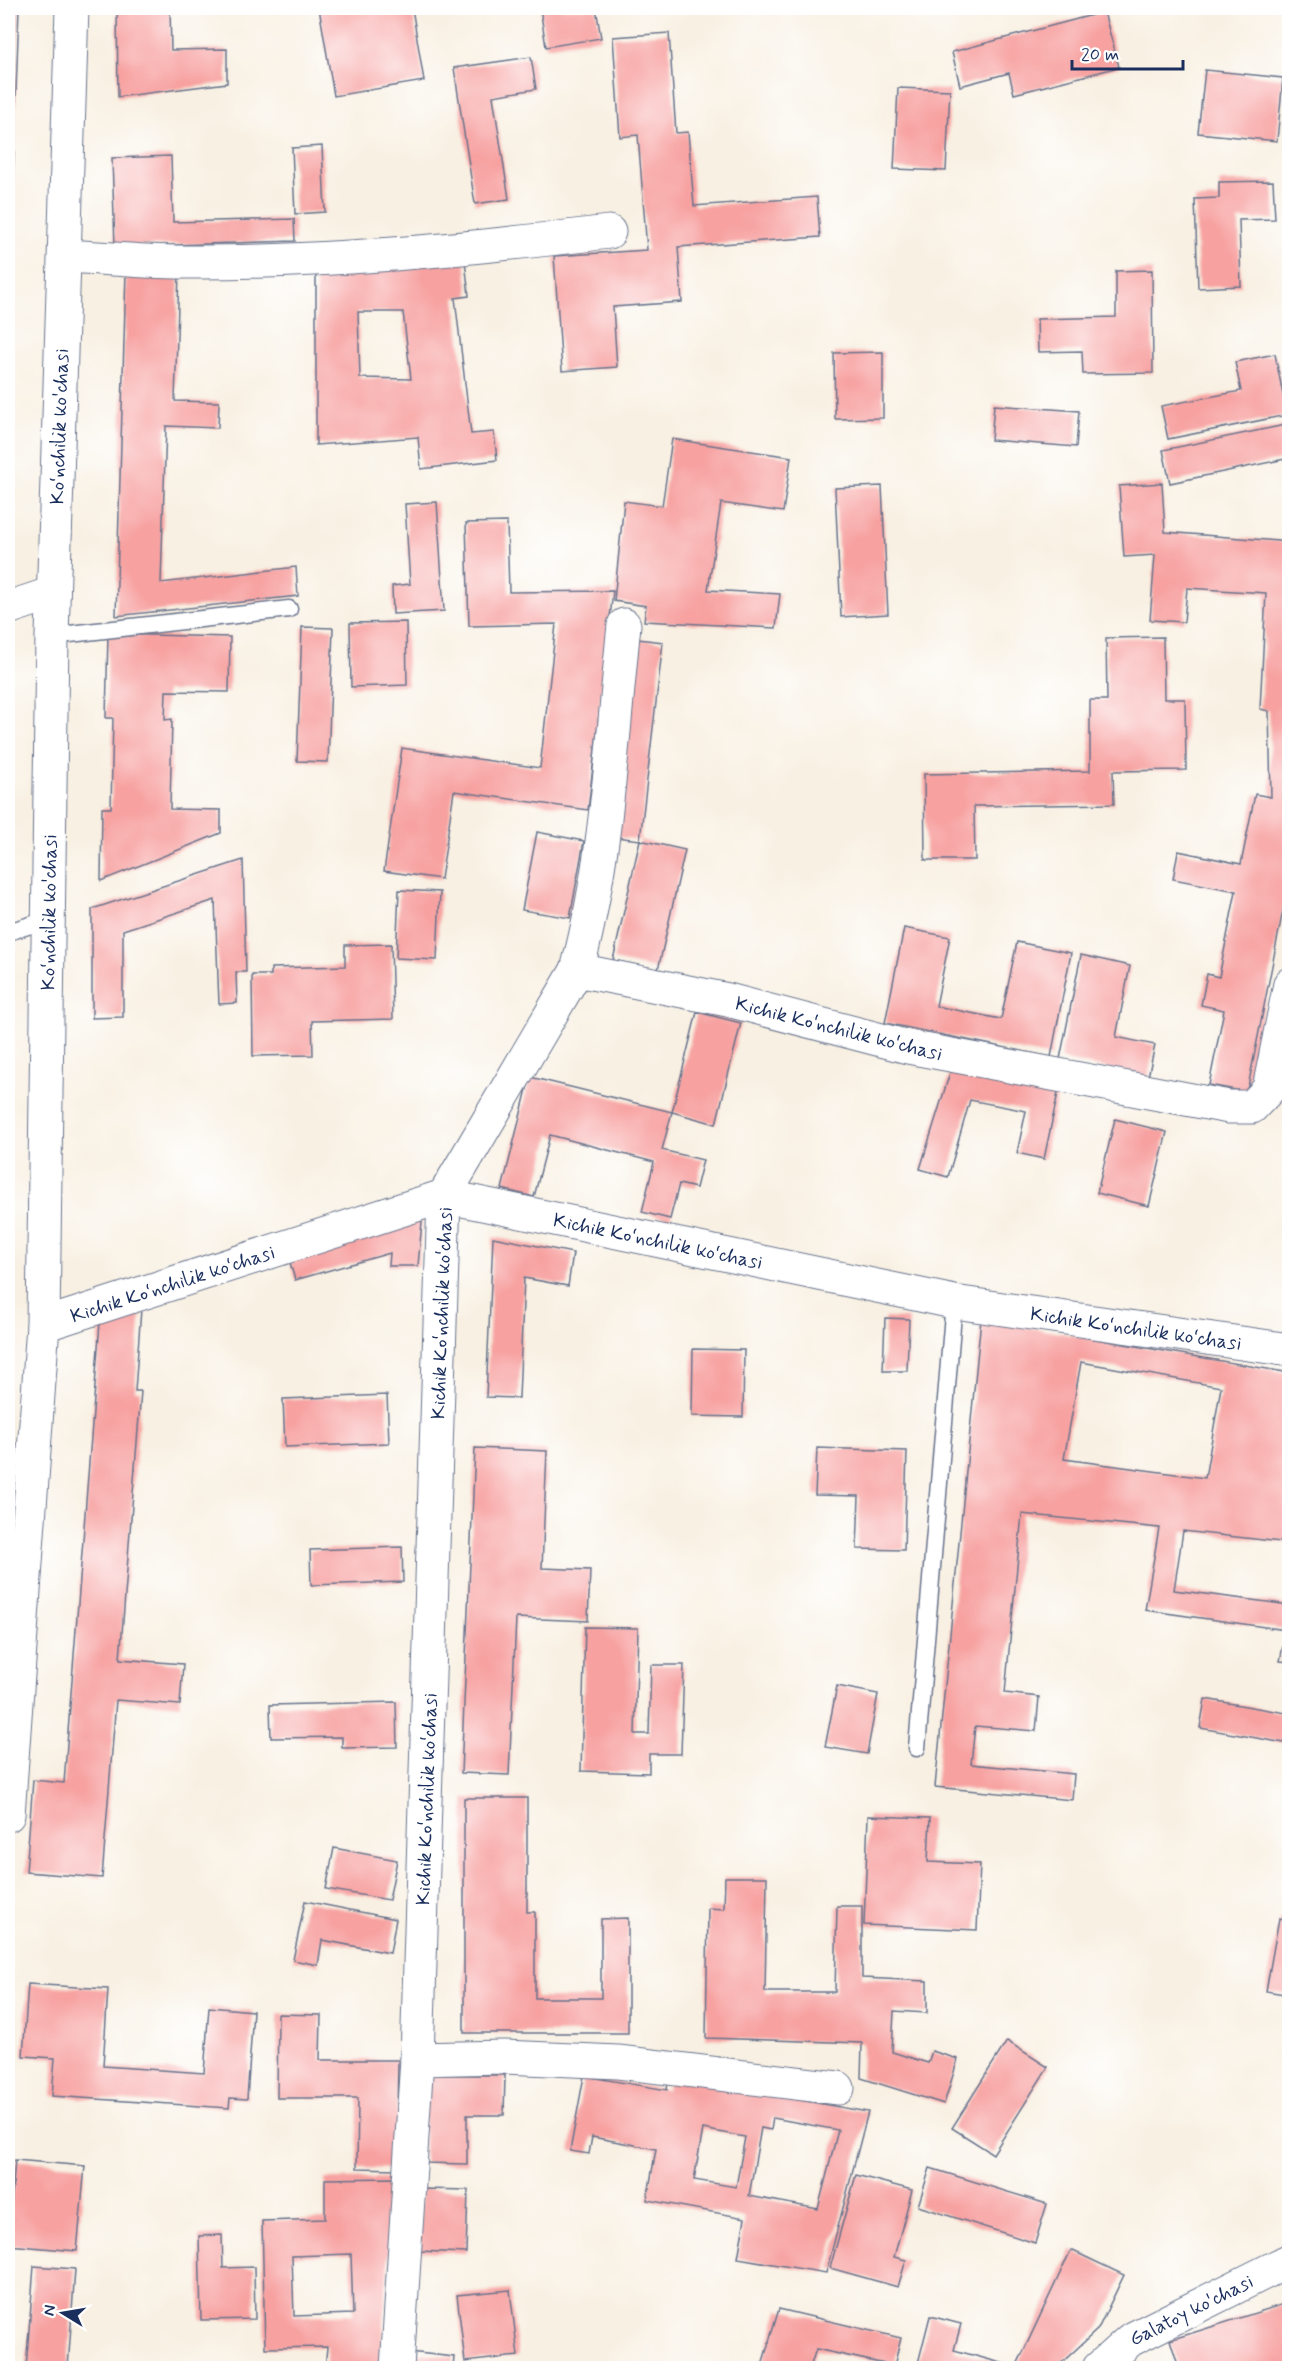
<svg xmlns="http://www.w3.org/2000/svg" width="1297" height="2376" font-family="Mynerve,sans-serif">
<rect width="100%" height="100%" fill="#fff"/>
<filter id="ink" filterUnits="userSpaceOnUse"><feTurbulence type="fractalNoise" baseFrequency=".0167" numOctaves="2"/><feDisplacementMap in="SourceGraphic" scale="12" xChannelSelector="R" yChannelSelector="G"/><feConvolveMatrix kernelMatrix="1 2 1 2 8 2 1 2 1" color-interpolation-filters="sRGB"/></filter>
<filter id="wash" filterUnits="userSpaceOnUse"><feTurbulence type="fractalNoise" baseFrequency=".008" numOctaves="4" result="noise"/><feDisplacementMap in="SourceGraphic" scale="24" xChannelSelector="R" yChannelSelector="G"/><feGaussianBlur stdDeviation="1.35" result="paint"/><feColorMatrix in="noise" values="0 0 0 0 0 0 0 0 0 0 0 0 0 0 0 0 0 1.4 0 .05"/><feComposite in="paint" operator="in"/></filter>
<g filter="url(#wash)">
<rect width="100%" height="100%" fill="#f8f0e2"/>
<g id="blocks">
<g fill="#f7a2a1" fill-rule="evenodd">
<polygon points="8,8 19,8 9,291 8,291"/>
<polygon points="117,8 170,8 171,50 227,49 227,83 118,97"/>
<polygon points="319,8 412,8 424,81 334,96"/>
<polygon points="540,8 596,8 601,38 546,47"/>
<polygon points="1104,12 1119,67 1014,94 1009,73 960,86 952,52"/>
<polygon points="669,33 676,133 688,132 694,206 817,197 820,237 678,247 682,302 613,307 617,367 562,371 554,256 647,250 638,135 620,137 613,37"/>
<polygon points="531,57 536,89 493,96 509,199 475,204 454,68"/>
<polygon points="1205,70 1283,78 1277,141 1198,133"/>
<polygon points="898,88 950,90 946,171 894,169"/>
<polygon points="322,146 325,212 295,214 292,148"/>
<polygon points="171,156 173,222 294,219 295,241 115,247 112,158"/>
<polygon points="1273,181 1275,219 1239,220 1241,286 1198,288 1195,199 1219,198 1219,182"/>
<path d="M465,261L469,296L455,298L471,434L494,432L497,460L421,469L418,437L316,445V269ZM358,312H403L411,379L360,378Z"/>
<polygon points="1152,270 1153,373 1083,374 1082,351 1038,352 1037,319 1116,317 1116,271"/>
<polygon points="126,271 179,273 175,401 219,402 218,428 166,426 161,583 296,567 298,596 116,616"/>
<polygon points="883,352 883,418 835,419 834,353"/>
<polygon points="1275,354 1287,415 1168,439 1161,406 1241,391 1235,362"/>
<polygon points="994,405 1079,411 1076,447 991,440"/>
<polygon points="1290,424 1290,458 1170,483 1163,450"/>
<polygon points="672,439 791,457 783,512 721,503 708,590 780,594 776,628 644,621 646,606 614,601 624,501 662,506"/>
<polygon points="1162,483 1165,532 1290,542 1290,875 1247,1092 1209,1085 1224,1010 1201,1005 1207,974 1219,977 1236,891 1173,879 1178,851 1241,864 1255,794 1271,797 1269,711 1260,709 1266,593 1187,588 1184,622 1150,620 1155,555 1124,557 1119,486"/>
<polygon points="882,486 888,614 841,617 835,488"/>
<polygon points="437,502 444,611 393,614 392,586 410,584 405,504"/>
<polygon points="507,522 509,592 613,591 588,810 454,791 441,879 384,871 402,748 540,768 556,624 469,626 466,523"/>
<polygon points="10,616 11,651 8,652 8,617"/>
<polygon points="406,622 407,685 351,687 350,623"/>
<polygon points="302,627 333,628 328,762 297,761"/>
<polygon points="108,634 230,637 229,692 166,691 165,720 172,719 170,809 221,810 221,833 101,881 102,808 111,808 113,718 106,718"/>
<polygon points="1163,637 1164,699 1185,699 1186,770 1113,771 1114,804 974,806 975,860 925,860 924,774 1090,771 1090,700 1107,700 1106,638"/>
<polygon points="629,638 663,642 640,840 607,836"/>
<polygon points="537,832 584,841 570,918 522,910"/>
<polygon points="640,840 685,850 658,970 613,960"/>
<polygon points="243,860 246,972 236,972 237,1003 219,1004 215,900 123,930 123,1017 92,1018 92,909"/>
<polygon points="399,890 440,892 437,960 396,958"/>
<polygon points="904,928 950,937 936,1006 1001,1019 1017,942 1071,953 1051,1057 885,1023"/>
<polygon points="391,944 393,1019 312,1021 313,1055 253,1056 252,975 271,975 271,968 345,966 345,945"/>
<polygon points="1081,955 1130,966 1116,1037 1155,1045 1148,1077 1060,1059"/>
<polygon points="697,1012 741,1023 716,1124 672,1112"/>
<polygon points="952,1066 1059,1088 1044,1159 1017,1153 1026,1111 970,1100 948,1177 920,1169"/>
<polygon points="530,1077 672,1112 662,1150 703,1160 696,1188 679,1184 670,1219 642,1212 654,1162 550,1135 534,1197 502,1189"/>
<polygon points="1115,1119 1167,1132 1149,1206 1097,1193"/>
<polygon points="423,1210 418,1266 389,1266 390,1253 295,1280 286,1249"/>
<polygon points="493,1237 573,1253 568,1286 524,1278 519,1398 486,1397"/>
<polygon points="141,1309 135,1391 141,1391 120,1659 183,1664 180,1705 116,1700 102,1878 26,1872 33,1780 64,1783 100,1322"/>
<polygon points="885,1318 909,1319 907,1371 883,1371"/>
<path d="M981,1319L1290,1373V1543L1183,1531L1174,1590L1290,1605V1662L1280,1661L1286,1630L1145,1610L1159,1528L1022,1514L1005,1693L1039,1697L1036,1731L975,1726L971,1764L1074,1774L1072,1800L935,1787ZM1081,1362L1221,1387L1205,1478L1064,1459Z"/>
<polygon points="693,1349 744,1350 743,1417 692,1416"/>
<polygon points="387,1395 389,1443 285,1447 283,1399"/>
<polygon points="475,1448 547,1451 542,1568 590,1570 588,1621 516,1618 509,1775 461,1773"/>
<polygon points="817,1448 907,1451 904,1550 857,1549 859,1496 815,1495"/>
<polygon points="402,1547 403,1582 311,1585 310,1550"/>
<polygon points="585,1627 638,1628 635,1734 649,1734 651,1665 684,1665 681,1754 649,1754 649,1773 581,1771"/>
<polygon points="837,1686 878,1694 867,1754 825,1747"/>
<polygon points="1205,1699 1286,1713 1290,1702 1290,1744 1200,1728"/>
<polygon points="396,1702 397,1747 342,1748 342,1737 271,1738 270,1705"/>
<polygon points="464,1798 527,1798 527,1912 535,1912 535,1998 601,1998 601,1919 628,1918 628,2033 464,2033"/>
<polygon points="868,1816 930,1818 928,1862 980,1864 977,1930 864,1925"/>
<polygon points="334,1848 397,1860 389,1900 326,1889"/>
<polygon points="725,1877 767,1877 765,1992 835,1992 837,1906 862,1906 862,1978 927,1981 927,2013 894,2011 892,2052 928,2063 932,2051 958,2059 944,2104 861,2078 862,2043 706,2038 708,1908 724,1909"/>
<polygon points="305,1901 396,1919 390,1953 322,1940 318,1965 293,1960"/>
<polygon points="1279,1918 1290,1920 1290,1995 1266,1991"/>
<polygon points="28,1984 108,1989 103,2066 204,2073 209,2007 253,2011 247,2099 230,2098 229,2108 52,2096 55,2058 23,2056"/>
<polygon points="278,2014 321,2015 320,2060 398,2060 396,2169 357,2168 358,2098 277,2098"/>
<polygon points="1007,2041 1048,2067 993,2154 952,2128"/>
<path d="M669,2073L777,2096L868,2112L826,2273L738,2258L745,2218L647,2200L656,2149L592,2137L589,2154L570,2151L584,2076L667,2090ZM773,2118L838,2130L818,2209L749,2196L761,2128L771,2130ZM703,2129L745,2137L736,2187L694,2180Z"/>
<polygon points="424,2075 505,2075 504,2115 467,2115 467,2164 424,2163"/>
<polygon points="15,2160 85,2166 77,2251 8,2245"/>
<polygon points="930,2168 1047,2204 1035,2243 918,2206"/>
<polygon points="856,2175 912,2190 894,2257 906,2260 898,2287 830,2268"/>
<path d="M394,2178L381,2368H325L327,2347L265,2348L262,2221L325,2219V2179ZM351,2254L353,2314L294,2316L292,2256Z"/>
<polygon points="421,2189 468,2190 466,2253 419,2251"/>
<polygon points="222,2235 223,2268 254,2267 255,2319 201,2320 199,2236"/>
<polygon points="1071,2250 1124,2275 1098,2329 1056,2368 917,2367 930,2316 961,2324 954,2350 1016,2367"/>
<polygon points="34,2266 75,2269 68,2368 26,2368"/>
<polygon points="510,2290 518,2356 465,2362 457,2295"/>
<polygon points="1290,2302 1290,2368 1179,2368 1170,2340"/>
<polygon points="779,2309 901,2338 894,2366 816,2349 810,2368 761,2368"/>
<polygon points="409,2352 454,2357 453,2368 408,2368"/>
</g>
</g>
</g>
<g filter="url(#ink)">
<use href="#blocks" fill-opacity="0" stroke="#68738c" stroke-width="1.5"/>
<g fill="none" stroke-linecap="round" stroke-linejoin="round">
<g stroke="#68738c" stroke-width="19">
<g id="lane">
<polyline points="52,636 289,609"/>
<polyline points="8,932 47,920"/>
<polyline points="917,1748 954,1302"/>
</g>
</g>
<g stroke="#68738c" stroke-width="35">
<g id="street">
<path d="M66,256C105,258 144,262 183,262C326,263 468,249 609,232"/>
<polyline points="8,608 53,593"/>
<path d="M577,970C607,859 612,740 624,625"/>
<path id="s1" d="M43,1325L444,1196L954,1302L1290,1350"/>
<path id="s2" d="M8,1815L43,1325L52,636L72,8"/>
<polyline points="417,2059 504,2057 618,2062 838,2088"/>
<polyline points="397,2368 417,2059 444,1196 577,970 728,1000 908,1047 1229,1107 1252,1107 1269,1089 1290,984"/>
<path id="s3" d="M1099,2368L1130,2340L1290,2260"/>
</g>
</g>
<use href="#lane" stroke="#fff" stroke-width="16"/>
<use href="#street" stroke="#fff" stroke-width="33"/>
</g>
</g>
<g text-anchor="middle" stroke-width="6" stroke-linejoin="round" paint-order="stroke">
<g font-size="20" fill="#1b2f5e" stroke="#fff">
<text dy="7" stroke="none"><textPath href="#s2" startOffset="1390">Ko‘nchilik ko'chasi</textPath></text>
<text dy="7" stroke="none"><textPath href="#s2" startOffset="904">Ko‘nchilik ko'chasi</textPath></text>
<text transform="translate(839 1028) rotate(14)" y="7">Kichik Koʻnchilik koʻchasi</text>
<text dy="7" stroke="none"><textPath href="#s1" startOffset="640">Kichik Ko‘nchilik ko‘chasi</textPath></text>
<text dy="7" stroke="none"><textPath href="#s1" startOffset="136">Kichik Ko‘nchilik ko‘chasi</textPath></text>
<text transform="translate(441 1313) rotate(-88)" y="7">Kichik Koʻnchilik koʻchasi</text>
<text dy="7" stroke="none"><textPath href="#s1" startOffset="1126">Kichik Ko‘nchilik ko‘chasi</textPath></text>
<text transform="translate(426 1799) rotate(-88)" y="7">Kichik Koʻnchilik koʻchasi</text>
<text dy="7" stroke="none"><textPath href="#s3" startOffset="110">Galatoy ko'chasi</textPath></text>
</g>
</g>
<rect width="1297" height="2376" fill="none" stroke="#fff" stroke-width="30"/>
<g transform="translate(63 2313) rotate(281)" stroke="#ffffff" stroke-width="4.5" paint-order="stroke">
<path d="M0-4.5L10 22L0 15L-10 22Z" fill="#1b2f5e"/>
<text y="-9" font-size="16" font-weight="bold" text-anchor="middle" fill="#1b2f5e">N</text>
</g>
<path d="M1072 60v9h111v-9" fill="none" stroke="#1b2f5e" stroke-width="3"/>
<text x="1081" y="60" font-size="18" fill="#1b2f5e" stroke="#ffffff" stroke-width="4.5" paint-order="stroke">20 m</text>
</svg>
